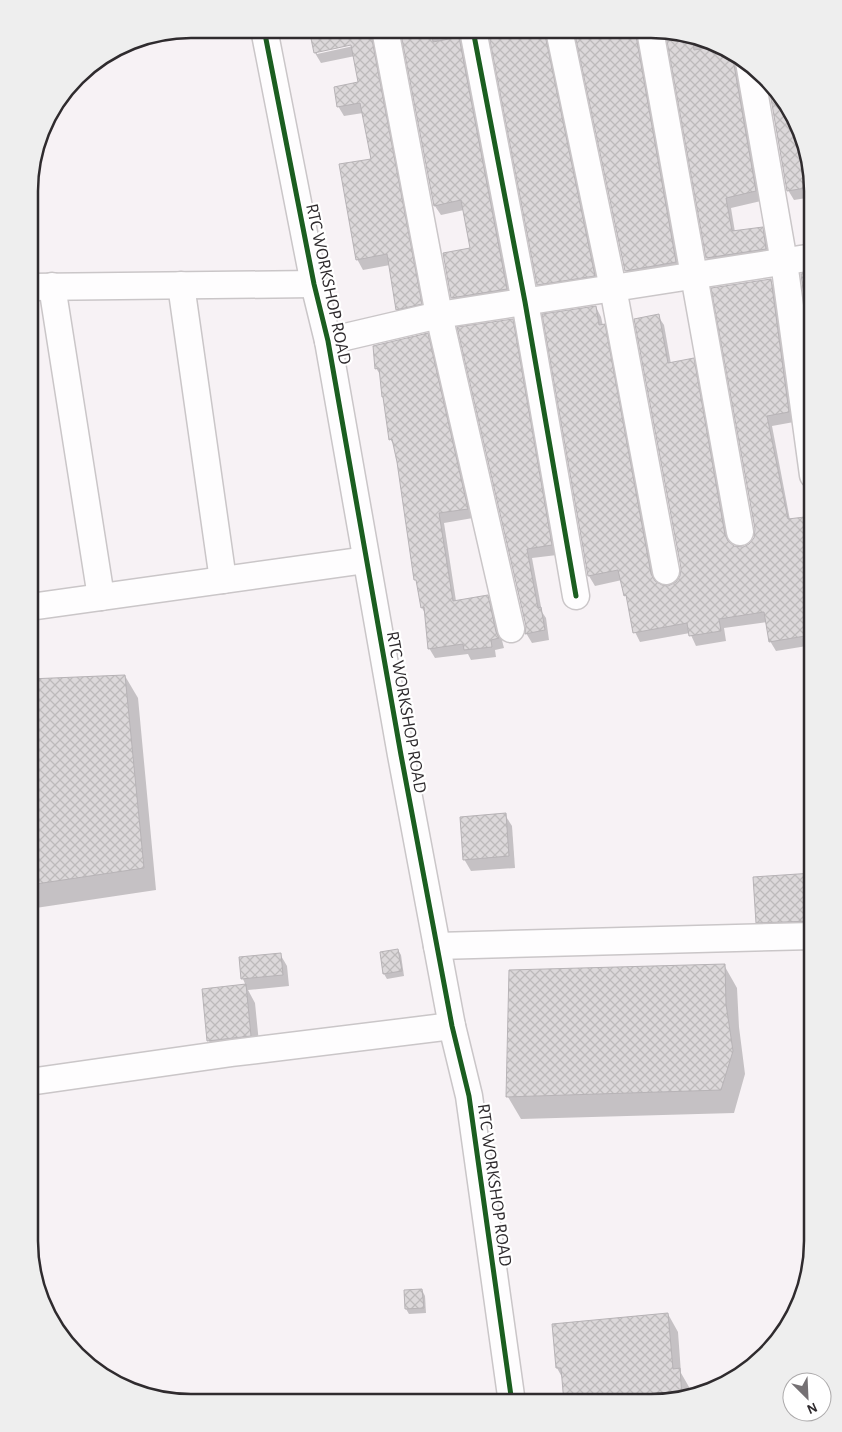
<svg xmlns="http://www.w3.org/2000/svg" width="842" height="1432" font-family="'Alegreya Sans',sans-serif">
<defs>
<pattern id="building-cross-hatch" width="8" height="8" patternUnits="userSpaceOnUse" patternTransform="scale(1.25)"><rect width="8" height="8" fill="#dcd8da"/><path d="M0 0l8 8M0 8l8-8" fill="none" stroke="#bdbabb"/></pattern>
</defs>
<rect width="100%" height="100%" fill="#f7f2f5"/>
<g fill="#0003" fill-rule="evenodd">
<path d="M310,29H374L427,314L403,319L397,309L390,265L363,270L357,259L373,160L363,113L344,116L338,106L360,83L355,56L321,63L315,53ZM357,43L358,45L317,54V51Z"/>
<polygon points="402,29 468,30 512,299 458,307 452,298 472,249 464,210 441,215 435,206"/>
<polygon points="489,30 553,30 600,285 544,294 538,284"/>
<polygon points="576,30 644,30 681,271 632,280 626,271"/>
<polygon points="667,30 673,30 745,60 761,201 731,208 735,232 762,228 768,238 771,259 713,268 707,258"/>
<polygon points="801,129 813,191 813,203 813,197 794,200 788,190"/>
<polygon points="813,272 813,356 802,275"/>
<polygon points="770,280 776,290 794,422 772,426 790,520 813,517 813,645 776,651 770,641 767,622 724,628 726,641 696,646 690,633 640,642 635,632 629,601 625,595 622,580 595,586 589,576 544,315 596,307 601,317 603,326 610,335 656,583 660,586 669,587 677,583 681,577 682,568 658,316 664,325 671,364 693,360 699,369 730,544 734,547 743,548 750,545 755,538"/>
<polygon points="512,320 518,330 557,555 532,558 542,612 546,618 549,640 532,643 526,633"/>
<polygon points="427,334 433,344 473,518 444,523 456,601 487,596 493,606 504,648 495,650 496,657 471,660 468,654 435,658 429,648 426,615 422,608 418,584 416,580 396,448 390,439 381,376 376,368"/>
<polygon points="125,676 138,698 156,890 29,909 29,681"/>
<polygon points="505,815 512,826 515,868 471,871 464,859"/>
<polygon points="813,874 813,938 767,939 757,922 754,878"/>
<polygon points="398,950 401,955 404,976 387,979 384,974 381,953"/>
<polygon points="280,954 287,966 289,986 248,990 255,1003 260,1053 218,1058 209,1041 203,990 246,986 243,979"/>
<polygon points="724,965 737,988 739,1027 745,1074 734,1113 521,1119 508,1097"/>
<polygon points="29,985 35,1051 29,1051"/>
<polygon points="422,1290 425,1296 426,1313 409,1314 406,1309"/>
<polygon points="668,1314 678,1332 681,1373 689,1387 690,1396 651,1403 565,1403 563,1379 557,1368"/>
</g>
<g fill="url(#building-cross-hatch)" stroke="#b7b3b6">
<polygon points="309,29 370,29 422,304 396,310 387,254 356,260 339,164 371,159 360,103 337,107 334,87 358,82 351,45 314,53"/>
<polygon points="400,29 431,29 433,42 459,37 507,289 451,298 443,253 470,248 461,200 434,206"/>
<polygon points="488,30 544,30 595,276 537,285"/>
<polygon points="574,30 635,30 676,262 625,271"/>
<polygon points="665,30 673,30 691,38 691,45 693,44 694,50 713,47 735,56 734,65 756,191 726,198 732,231 763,227 766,249 706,258"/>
<polygon points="769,87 801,129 812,187 787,191"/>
<polygon points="813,272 813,365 801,274"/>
<polygon points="771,279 789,412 767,416 788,519 813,516 813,617 809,618 811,635 769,642 764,612 719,619 721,631 689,636 687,623 633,633 626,595 624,596 618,570 588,576 542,314 596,306 599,325 605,324 651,574 655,581 662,585 668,586 676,582 680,576 681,568 634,319 659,314 668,363 694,358 725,535 728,541 734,546 743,547 749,544 754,538 755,529 711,288"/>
<polygon points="513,319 552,545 527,549 538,608 541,607 545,630 525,634 526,626 457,327"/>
<polygon points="428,333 468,509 439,513 453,601 488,595 496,632 499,638 491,640 492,647 464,650 463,644 428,649 424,607 421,608 416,580 414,580 397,462 392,439 389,440 383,397 382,397 379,368 375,369 373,346"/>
<polygon points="125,675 144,868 29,885 29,679"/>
<polygon points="506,813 509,856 463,860 460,817"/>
<polygon points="813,873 813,921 756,923 753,877"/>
<polygon points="398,949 402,971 383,974 380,952"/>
<polygon points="281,953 283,975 241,979 239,957"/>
<polygon points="725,964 726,1004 733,1051 721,1090 506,1097 509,970"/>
<polygon points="246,984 251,1036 207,1041 202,989"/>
<polygon points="422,1289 424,1308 405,1309 404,1290"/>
<polygon points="668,1313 673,1369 680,1368 682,1397 651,1403 564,1403 561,1368 556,1368 552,1324"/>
</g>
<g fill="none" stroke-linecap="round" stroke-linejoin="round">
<g stroke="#cac6c8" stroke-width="29">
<g id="minor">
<polyline points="264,29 314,284 328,341 401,755 452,1026 469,1096 512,1403"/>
<polyline points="385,29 439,315 511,629"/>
<polyline points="473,30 525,302 576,596"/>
<polyline points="559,30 613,288 666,571"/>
<polyline points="650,30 740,532"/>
<polyline points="749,62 784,262 813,475"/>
<polyline points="181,285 223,580"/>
<polyline points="52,286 101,597"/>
<polyline points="30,287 314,284"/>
<polyline points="328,341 439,315 813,257"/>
<polyline points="30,607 366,560"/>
<polyline points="437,946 813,936"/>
<polyline points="29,1082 232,1053 452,1026"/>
</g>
</g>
<use href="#minor" stroke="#fefdfe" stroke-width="26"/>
<g stroke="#fff" stroke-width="8">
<g id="cycleway">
<polyline points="264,29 314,284 328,341 401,755 452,1026 469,1096 512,1403"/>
<polyline points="473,30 525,302 576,596"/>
</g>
</g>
<use href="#cycleway" stroke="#1b5e20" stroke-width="5"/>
</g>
<g text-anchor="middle" stroke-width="4.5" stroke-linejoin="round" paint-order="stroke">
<g font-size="18" fill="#2f2b2e" stroke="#fff">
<text transform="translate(329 284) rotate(78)" y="6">RTC WORKSHOP ROAD</text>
<text transform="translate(407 712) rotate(80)" y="6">RTC WORKSHOP ROAD</text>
<text transform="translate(495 1185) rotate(82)" y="6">RTC WORKSHOP ROAD</text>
</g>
</g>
<path d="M0 0H842V1432H0ZM191 38H651A153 153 0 0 1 804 191V1241A153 153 0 0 1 651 1394H191A153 153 0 0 1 38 1241V191A153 153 0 0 1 191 38Z" fill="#eee" fill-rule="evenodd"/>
<path fill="none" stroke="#2f2b2e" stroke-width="2.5" d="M191 38H651A153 153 0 0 1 804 191V1241A153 153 0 0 1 651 1394H191A153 153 0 0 1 38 1241V191A153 153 0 0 1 191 38Z"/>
<g transform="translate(807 1397) rotate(156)"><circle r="24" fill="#ffffff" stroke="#acaaab"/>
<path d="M0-4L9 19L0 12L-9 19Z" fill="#757174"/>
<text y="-8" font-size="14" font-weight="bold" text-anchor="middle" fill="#2f2b2e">N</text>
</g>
</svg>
